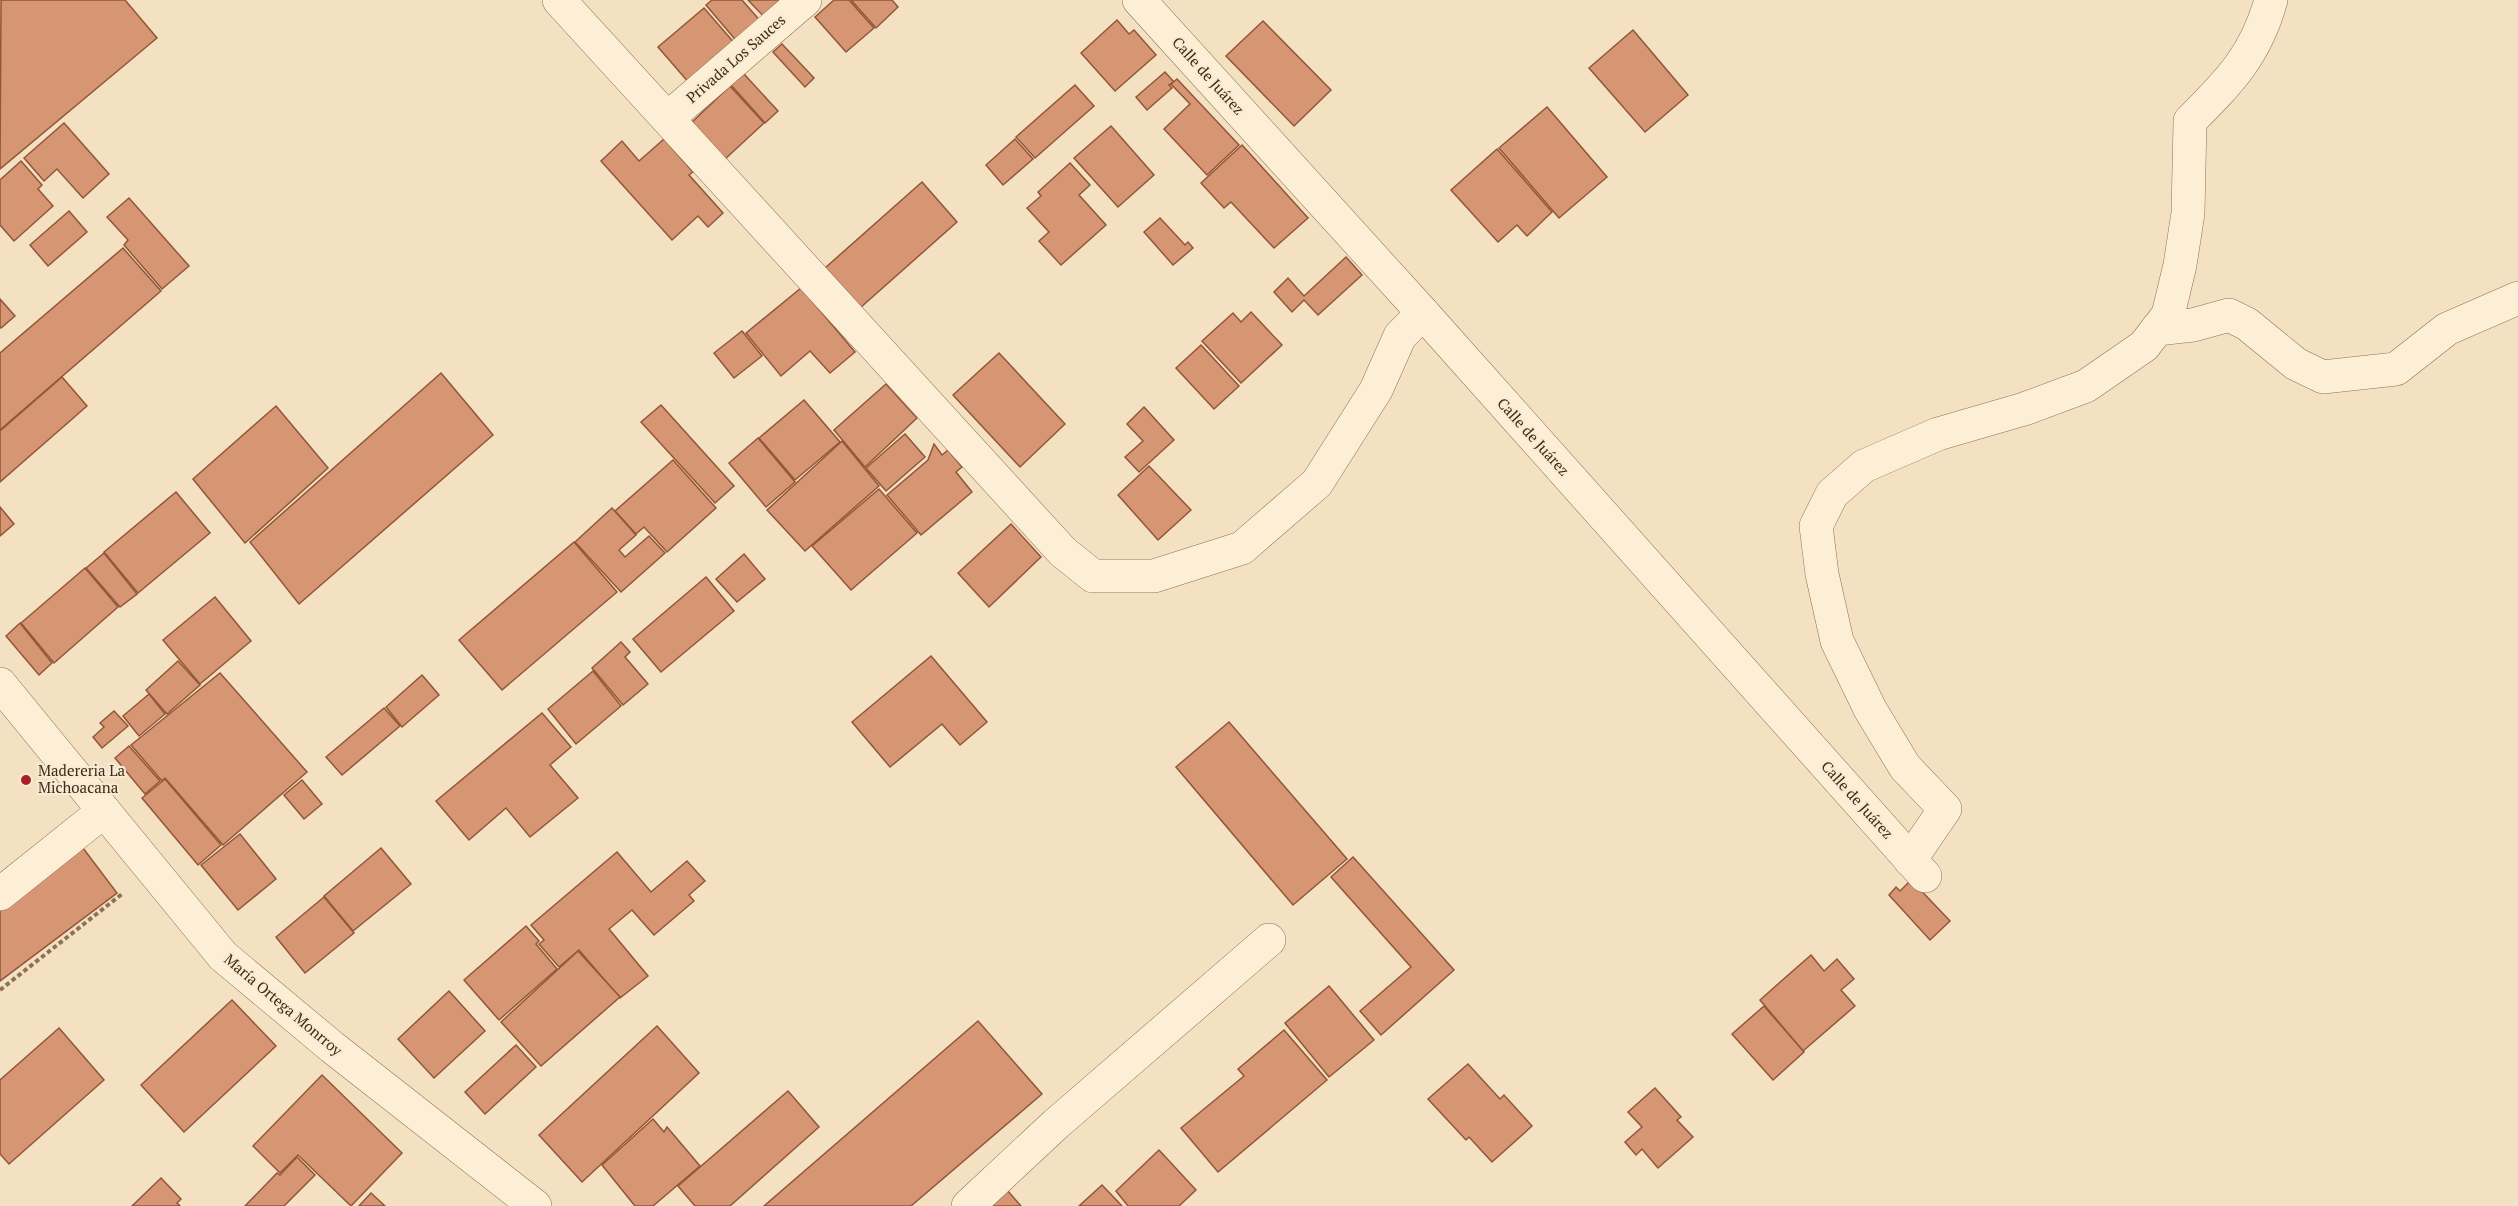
<svg xmlns="http://www.w3.org/2000/svg" width="2518" height="1206" font-family="'PT Serif',serif">
<rect width="100%" height="100%" fill="#f3e1c2"/>
<g fill="#d69573" stroke="#925639" stroke-width="1.5">
<polygon points="1,0 125,0 157,38 0,169"/>
<polygon points="712,0 742,0 763,24 739,44 706,5"/>
<polygon points="748,0 795,0 769,22"/>
<polygon points="834,0 849,0 874,28 846,52 815,17"/>
<polygon points="851,0 892,0 898,7 876,28"/>
<polygon points="704,8 736,45 690,84 658,47"/>
<polygon points="1117,20 1129,34 1134,30 1156,55 1115,91 1081,53"/>
<polygon points="1263,21 1331,90 1294,126 1226,56"/>
<polygon points="1633,30 1688,95 1645,132 1589,68"/>
<polygon points="782,44 814,78 805,87 773,52"/>
<polygon points="1165,72 1174,82 1169,85 1172,88 1147,110 1136,97"/>
<polygon points="744,74 778,111 765,123 731,85"/>
<polygon points="1177,79 1239,145 1207,175 1164,129 1190,104 1171,84"/>
<polygon points="1075,85 1094,106 1035,158 1016,137"/>
<polygon points="730,86 764,123 724,160 690,124"/>
<polygon points="1547,107 1607,177 1559,218 1499,148"/>
<polygon points="64,123 109,174 83,198 57,169 44,181 24,158"/>
<polygon points="1111,126 1154,175 1118,207 1074,158"/>
<polygon points="664,139 693,172 689,175 723,213 708,227 698,216 672,240 601,161 622,141 639,161"/>
<polygon points="1015,139 1033,159 1003,185 986,165"/>
<polygon points="1242,145 1308,218 1274,248 1231,202 1224,208 1201,183"/>
<polygon points="1497,149 1552,212 1527,236 1517,225 1498,242 1451,190"/>
<polygon points="21,161 42,185 38,189 53,206 14,241 0,225 0,180"/>
<polygon points="1070,163 1090,185 1079,195 1106,225 1061,265 1039,241 1049,232 1027,208 1041,196 1038,192"/>
<polygon points="922,182 957,222 860,308 825,268"/>
<polygon points="129,198 189,266 162,289 124,245 128,240 107,217"/>
<polygon points="69,211 87,232 48,266 30,245"/>
<polygon points="1160,218 1185,245 1188,242 1193,248 1173,265 1144,232"/>
<polygon points="123,248 161,291 0,430 0,353"/>
<polygon points="1346,257 1362,275 1318,315 1304,300 1292,312 1274,292 1288,278 1304,296"/>
<polygon points="801,288 855,352 830,373 810,351 781,376 746,333"/>
<polygon points="0,299 15,316 1,328 0,326"/>
<polygon points="1251,312 1282,345 1241,383 1202,341 1233,313 1241,322"/>
<polygon points="742,331 762,356 734,378 714,353"/>
<polygon points="1201,345 1239,386 1214,409 1176,368"/>
<polygon points="999,353 1065,424 1020,467 953,395"/>
<polygon points="441,373 493,435 299,604 250,542"/>
<polygon points="62,377 87,406 0,482 0,431"/>
<polygon points="886,384 917,418 865,467 834,430"/>
<polygon points="804,400 840,442 795,480 759,438"/>
<polygon points="661,405 734,486 715,503 641,422"/>
<polygon points="276,406 328,468 245,543 193,479"/>
<polygon points="1144,407 1174,440 1139,472 1125,457 1143,441 1127,424"/>
<polygon points="905,434 925,457 886,491 866,468"/>
<polygon points="758,438 795,482 766,507 729,463"/>
<polygon points="842,441 879,486 805,551 767,510"/>
<polygon points="934,444 942,455 948,450 962,467 956,472 972,492 921,535 887,495 928,460"/>
<polygon points="673,460 716,508 667,552 644,527 636,534 615,511"/>
<polygon points="1149,466 1191,510 1158,540 1118,495"/>
<polygon points="879,489 917,533 851,590 812,546"/>
<polygon points="176,492 210,533 138,593 104,552"/>
<polygon points="0,507 14,524 0,536"/>
<polygon points="612,508 636,535 619,550 625,557 649,536 665,553 621,592 575,542"/>
<polygon points="1011,524 1041,557 989,607 958,573"/>
<polygon points="574,542 617,592 502,690 459,640"/>
<polygon points="104,553 137,594 120,607 86,568"/>
<polygon points="744,554 765,579 737,602 716,579"/>
<polygon points="85,568 118,607 54,663 21,623"/>
<polygon points="706,577 734,611 661,672 633,639"/>
<polygon points="215,597 251,641 200,684 163,640"/>
<polygon points="20,623 52,663 39,675 6,636"/>
<polygon points="621,642 630,652 625,657 648,684 623,705 592,668"/>
<polygon points="931,656 987,722 960,745 942,724 890,767 852,722"/>
<polygon points="178,661 200,685 167,714 146,690"/>
<polygon points="593,671 621,706 576,744 548,709"/>
<polygon points="220,673 307,772 223,845 165,778 162,781 131,745"/>
<polygon points="422,675 439,695 402,727 386,707"/>
<polygon points="149,694 165,714 139,736 123,716"/>
<polygon points="384,708 400,726 342,775 326,757"/>
<polygon points="114,711 128,726 102,748 93,737 104,727 100,723"/>
<polygon points="542,713 571,747 550,765 578,798 530,837 506,808 469,840 436,801"/>
<polygon points="1229,722 1347,859 1293,905 1176,767"/>
<polygon points="129,746 160,781 145,794 115,758"/>
<polygon points="165,779 221,845 198,865 142,798"/>
<polygon points="302,780 322,804 304,819 284,795"/>
<polygon points="240,834 276,879 238,910 201,865"/>
<polygon points="80,844 117,893 0,981 0,905"/>
<polygon points="381,848 411,884 353,931 324,896"/>
<polygon points="617,852 651,892 687,861 705,881 689,895 694,901 654,935 632,910 609,929 648,976 620,998 579,950 559,967 539,944 544,940 531,925"/>
<polygon points="1353,857 1454,970 1381,1035 1360,1011 1411,967 1331,877"/>
<polygon points="1911,880 1950,921 1930,940 1889,895 1896,887 1900,891"/>
<polygon points="324,897 354,933 305,973 276,937"/>
<polygon points="526,926 539,941 536,944 557,969 499,1020 464,980"/>
<polygon points="578,951 620,997 541,1066 501,1022"/>
<polygon points="1811,955 1824,971 1837,959 1854,979 1841,990 1855,1006 1803,1051 1760,1000"/>
<polygon points="1329,986 1374,1040 1329,1077 1285,1023"/>
<polygon points="449,991 485,1031 434,1078 398,1039"/>
<polygon points="232,1000 276,1046 184,1132 141,1085"/>
<polygon points="1764,1006 1804,1052 1773,1080 1732,1034"/>
<polygon points="978,1021 1042,1094 911,1206 764,1206"/>
<polygon points="657,1026 699,1073 582,1182 539,1135"/>
<polygon points="59,1028 104,1080 9,1164 0,1154 0,1080"/>
<polygon points="1284,1030 1327,1080 1218,1172 1181,1128 1244,1076 1238,1069"/>
<polygon points="516,1045 536,1067 485,1114 465,1092"/>
<polygon points="1468,1064 1500,1099 1504,1095 1532,1126 1492,1162 1469,1137 1466,1140 1428,1099"/>
<polygon points="322,1075 402,1153 351,1206 298,1155 280,1173 253,1146"/>
<polygon points="1655,1088 1681,1117 1677,1120 1693,1137 1658,1168 1642,1149 1636,1155 1625,1142 1642,1127 1628,1112"/>
<polygon points="788,1091 819,1127 730,1206 695,1206 678,1186"/>
<polygon points="653,1119 664,1132 667,1127 700,1166 653,1206 635,1206 602,1165"/>
<polygon points="1159,1150 1196,1190 1179,1206 1128,1206 1116,1191"/>
<polygon points="297,1157 315,1175 284,1206 245,1206 277,1173 280,1175"/>
<polygon points="161,1178 181,1199 177,1203 180,1206 132,1206"/>
<polygon points="1102,1185 1122,1206 1079,1206"/>
<polygon points="1007,1190 1021,1206 989,1206"/>
<polygon points="371,1193 385,1206 359,1206"/>
</g>
<g fill="none" stroke-linecap="round" stroke-linejoin="round">
<g stroke="#907156" stroke-width="34">
<g id="minor">
<polyline points="559,0 1063,552 1093,576 1154,576 1242,548 1317,483 1376,390 1400,336 1423,313"/>
<polyline points="1139,0 1423,313 1925,876"/>
<polyline points="668,118 805,0"/>
<polyline points="2157,329 2193,325 2229,315 2247,324 2296,364 2323,377 2396,369 2447,329 2518,298"/>
<polyline points="0,684 223,956 332,1047 535,1206"/>
<path d="M1910,860L1945,809L1905,767L1870,709L1837,641L1822,574L1816,526L1832,494L1864,466L1938,434L2024,409L2086,386L2144,346L2168,315L2180,265L2188,213L2190,121C2229,82 2256,55 2271,0"/>
<polyline points="0,894 104,811"/>
<polyline points="968,1206 1056,1124 1269,940"/>
</g>
</g>
<polyline stroke="#907156" stroke-width="4" stroke-dasharray="4.5 3" stroke-linecap="butt" points="0,990 122,894"/>
<use href="#minor" stroke="#fdeed6" stroke-width="33"/>
</g>
<circle fill="#a61f2a" stroke="#f9ebd2" stroke-width="2" cx="26" cy="780" r="6"/>
<g text-anchor="middle" stroke-width="4.5" stroke-linejoin="round" paint-order="stroke">
<g font-size="15" fill="#3e2a1c" stroke="#f9ebd2">
<text transform="translate(736 59) rotate(-41)" y="5">Privada Los Sauces</text>
<text transform="translate(1208 76) rotate(48)" y="5">Calle de Juárez</text>
<text transform="translate(1533 437) rotate(48)" y="5">Calle de Juárez</text>
<text transform="translate(1857 800) rotate(48)" y="5">Calle de Juárez</text>
<text transform="translate(283 1005) rotate(40)" y="5">María Ortega Monrroy</text>
</g>
<g font-size="15" fill="#3e2a1c" stroke="#f9ebd2" text-anchor="start">
<text x="38" y="776">Madereria La<tspan x="38" dy="17">Michoacana</tspan></text>
</g>
</g>
</svg>
